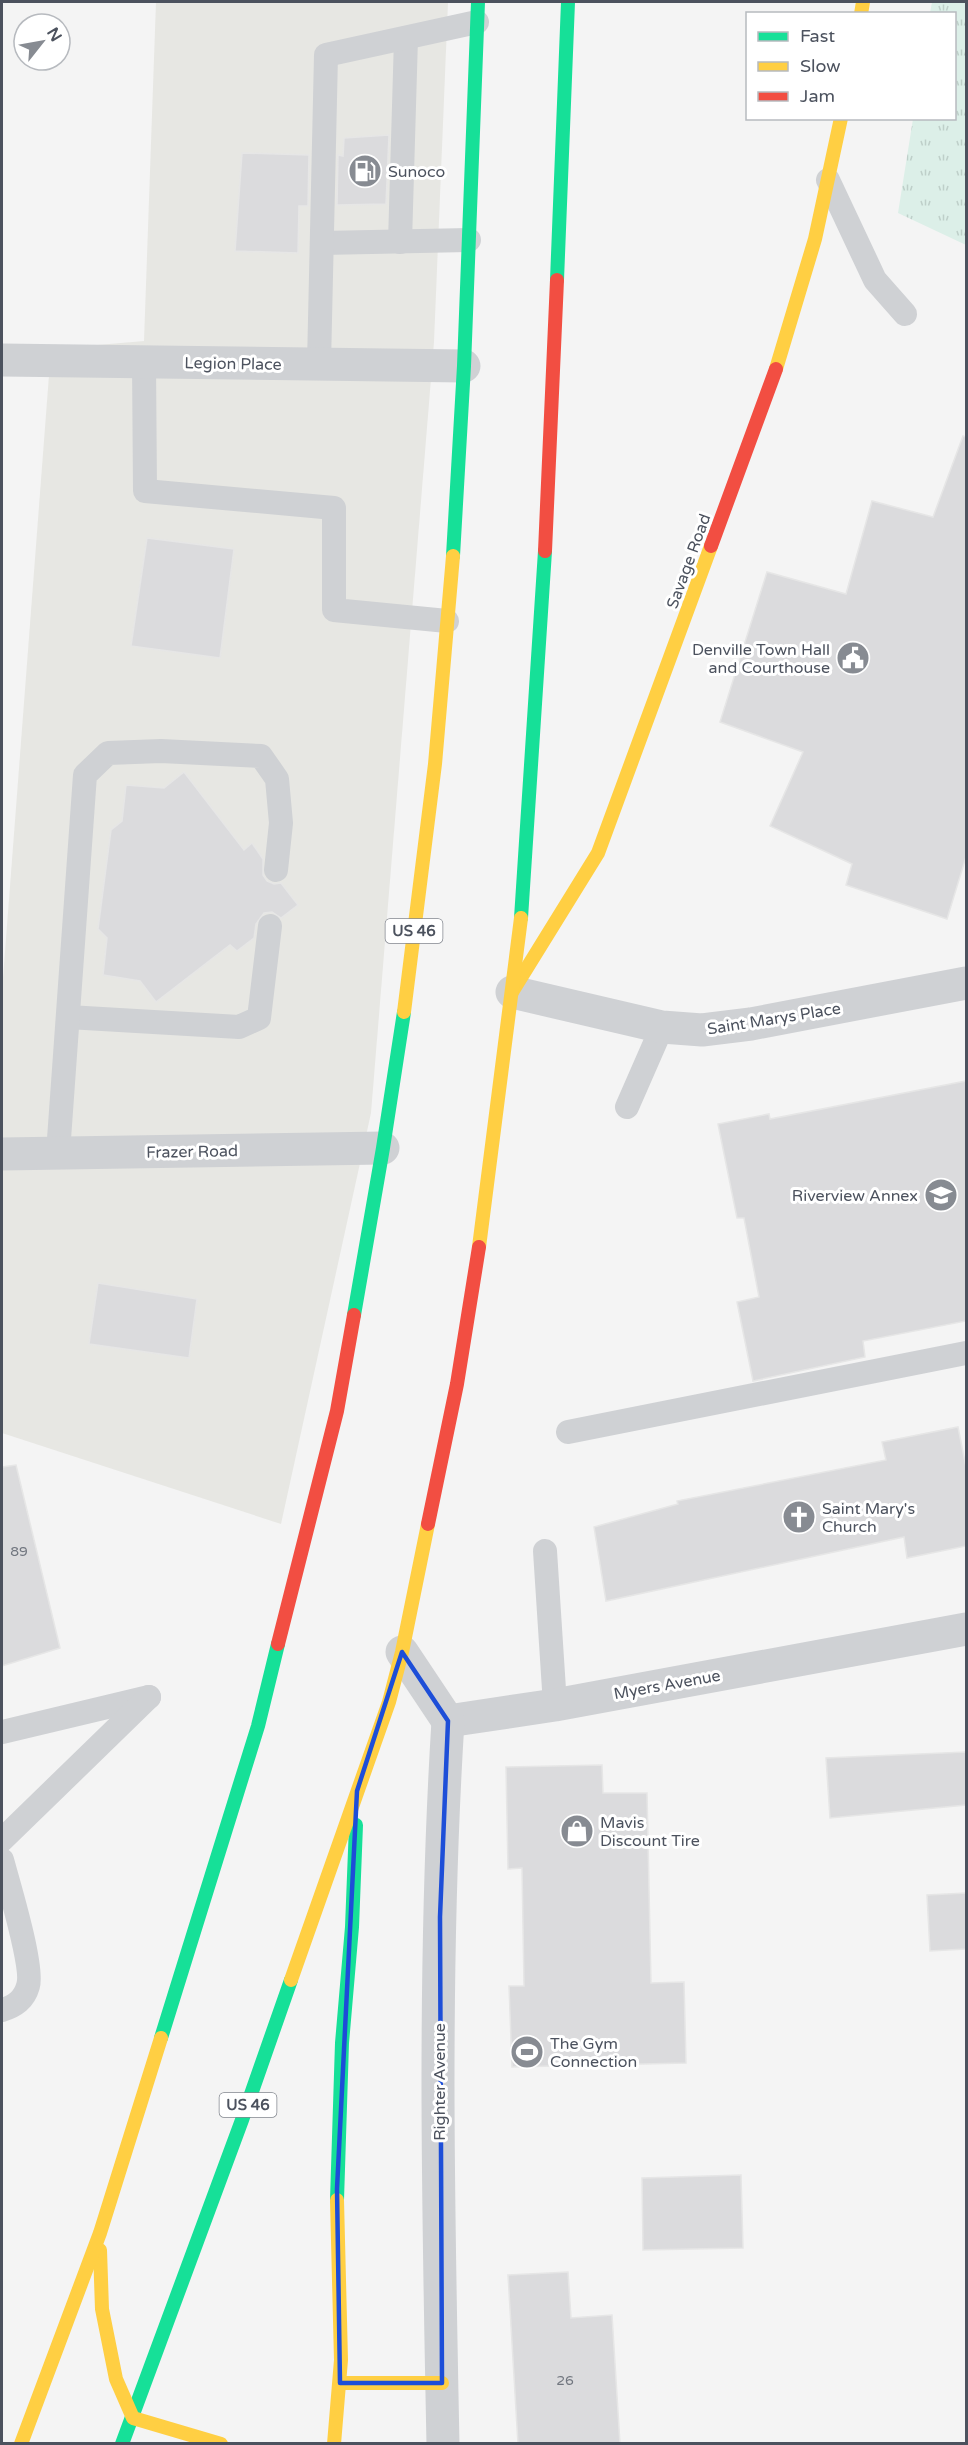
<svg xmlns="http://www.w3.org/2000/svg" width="968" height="2445" font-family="'Varela Round',sans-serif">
<defs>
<pattern id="park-tufts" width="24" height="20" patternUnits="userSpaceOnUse" patternTransform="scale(1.5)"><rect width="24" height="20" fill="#dcefe8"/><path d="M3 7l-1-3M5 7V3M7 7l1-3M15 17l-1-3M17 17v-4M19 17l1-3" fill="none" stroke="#becfc9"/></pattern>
</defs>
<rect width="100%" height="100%" fill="#f4f4f4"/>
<polygon fill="#e7e7e3" points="156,2 448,2 434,342 371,1113 281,1524 2,1433 2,991 51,349 144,341"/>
<polygon fill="url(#park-tufts)" points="932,2 966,2 966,245 898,213 913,119 954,118 954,14 930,13"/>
<g fill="#dbdbdd" stroke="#e6e6e6" stroke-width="1.5">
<polygon points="389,135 386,204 337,205 338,155 343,156 344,138"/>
<polygon points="242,153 309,155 308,206 299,206 298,253 235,251"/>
<polygon points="963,436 966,437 966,857 947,919 846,885 852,864 770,826 803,752 720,722 767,572 846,594 872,501 933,517"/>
<polygon points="147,538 234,549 220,658 131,646"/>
<polygon points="184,772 244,850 252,843 263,859 263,875 267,881 274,884 281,883 298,905 281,918 272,912 264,913 256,924 254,938 237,951 230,945 156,1002 140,981 103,975 107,938 98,929 111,830 122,821 126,785 164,788"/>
<polygon points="966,1081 966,1321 863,1341 865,1357 753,1381 737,1302 759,1297 744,1218 737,1218 718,1124 769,1114 770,1119"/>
<polygon points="98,1283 197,1299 189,1358 89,1344"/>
<polygon points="958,1427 966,1467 966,1546 907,1558 904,1537 606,1601 594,1527 678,1504 677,1501 886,1460 882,1442"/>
<polygon points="16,1465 60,1648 2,1666 2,1467"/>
<polygon points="966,1752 966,1805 830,1818 826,1758"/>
<polygon points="602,1765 603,1793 647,1793 651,1983 684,1982 686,2063 512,2067 509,1986 524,1986 522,1868 508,1869 506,1767"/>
<polygon points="966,1893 966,1949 930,1951 927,1895"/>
<polygon points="741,2175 743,2248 643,2250 642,2178"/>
<polygon points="568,2272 571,2318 612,2315 620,2444 518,2444 508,2275"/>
</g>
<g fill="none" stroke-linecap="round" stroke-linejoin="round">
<g stroke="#cfd1d4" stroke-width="24">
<polyline points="828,180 875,280 905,314"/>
<polyline points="400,242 406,38"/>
<polyline points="322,243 469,240"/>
<polyline points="144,362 145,491 334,508 334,610 447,621"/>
<polyline points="319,364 326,55 477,22"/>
<polyline points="68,1017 239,1027 259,1018 270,926"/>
<polyline points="627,1107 662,1027"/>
<polyline points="58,1153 85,775 108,753 161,751 261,756 277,779 281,823 276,870"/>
<polyline points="568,1432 966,1353"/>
<polyline points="545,1551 555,1705"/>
<polyline points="2,1732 149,1697"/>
<polyline points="2,1840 149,1697"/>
<path d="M2,1860C8,1882 34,1968 28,1986C24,2000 15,2006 2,2010"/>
</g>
<g stroke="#cfd1d4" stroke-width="33">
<polyline points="2,360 464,366"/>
<polyline points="512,992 662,1027 702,1030 751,1024 966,983"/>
<polyline points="2,1154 383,1148"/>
<polyline points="402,1652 448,1721"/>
<polyline points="448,1721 555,1705 966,1629"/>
<path d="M443,2444C438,2203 433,1961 448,1721"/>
</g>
<g stroke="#16e098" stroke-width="14">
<polyline points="557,280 568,2"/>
<polyline points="453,556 464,366 478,2"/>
<polyline points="521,918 545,551"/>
<polyline points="354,1315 383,1148 404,1012"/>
<polyline points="161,2038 258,1726 278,1644"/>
<polyline points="337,2200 342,2043 352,1927 356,1825"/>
<polyline points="122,2444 242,2120 291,1980"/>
</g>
<g stroke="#ffcf43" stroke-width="14">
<polyline points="861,14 863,2"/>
<polyline points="776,369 815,239 841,118"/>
<polyline points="512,992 598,853 711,546"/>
<polyline points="404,1012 435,764 453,556"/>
<polyline points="479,1247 521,918"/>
<polyline points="291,1980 389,1702 402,1652 428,1524"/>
<polyline points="100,2250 102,2309 116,2379 133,2418 221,2444"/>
<polyline points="340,2383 442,2383"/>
<polyline points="21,2444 100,2233 161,2038"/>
<polyline points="334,2444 341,2360 337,2200"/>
</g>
<g stroke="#f24e42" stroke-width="14">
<polyline points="711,546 776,369"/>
<polyline points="545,551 557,280"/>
<polyline points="428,1524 457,1384 479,1247"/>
<polyline points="278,1644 337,1411 354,1315"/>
</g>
</g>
<path fill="none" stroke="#1d4ed8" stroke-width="4.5" stroke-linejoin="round" d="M402,1652L448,1721L440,1917L442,2383H340L337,2189L357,1791Z"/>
<defs>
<g id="fuel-disc" transform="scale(1.725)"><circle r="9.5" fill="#878b92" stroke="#fff"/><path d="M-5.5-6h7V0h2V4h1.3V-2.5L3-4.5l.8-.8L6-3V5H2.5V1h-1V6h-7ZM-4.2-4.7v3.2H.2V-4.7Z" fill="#fff"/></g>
<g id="civic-disc" transform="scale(1.725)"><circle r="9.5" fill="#878b92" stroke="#fff"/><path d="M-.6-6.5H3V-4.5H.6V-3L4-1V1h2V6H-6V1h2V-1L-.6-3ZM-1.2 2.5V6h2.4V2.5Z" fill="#fff"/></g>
<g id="school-disc" transform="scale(1.725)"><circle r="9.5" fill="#878b92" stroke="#fff"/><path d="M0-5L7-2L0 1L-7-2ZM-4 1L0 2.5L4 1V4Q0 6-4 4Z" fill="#fff"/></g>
<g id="church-disc" transform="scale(1.725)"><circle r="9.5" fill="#878b92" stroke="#fff"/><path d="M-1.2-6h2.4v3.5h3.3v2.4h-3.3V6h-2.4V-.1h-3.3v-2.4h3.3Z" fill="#fff"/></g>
<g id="shop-disc" transform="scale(1.725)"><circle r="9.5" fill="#878b92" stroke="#fff"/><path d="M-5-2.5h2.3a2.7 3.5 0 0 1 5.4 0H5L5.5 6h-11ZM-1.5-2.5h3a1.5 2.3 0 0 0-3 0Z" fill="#fff"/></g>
<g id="stadium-disc" transform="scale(1.725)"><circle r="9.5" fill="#878b92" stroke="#fff"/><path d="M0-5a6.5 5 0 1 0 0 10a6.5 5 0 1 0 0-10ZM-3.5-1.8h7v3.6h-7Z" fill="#fff"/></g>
</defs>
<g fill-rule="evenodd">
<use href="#fuel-disc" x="365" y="171"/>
<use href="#civic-disc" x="853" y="658"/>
<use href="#school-disc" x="941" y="1195"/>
<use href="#church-disc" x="799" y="1517"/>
<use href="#shop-disc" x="577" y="1831"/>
<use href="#stadium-disc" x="527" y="2052"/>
</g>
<g text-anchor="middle" stroke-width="6" stroke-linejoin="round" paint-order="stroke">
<g font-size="14" fill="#71767f">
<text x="19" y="1556">89</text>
<text x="565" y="2385">26</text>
</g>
<g fill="#fff" stroke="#82868e" stroke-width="1.5">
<rect x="385.5" y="919" width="57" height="24" rx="4.5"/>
<rect x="219.5" y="2093" width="57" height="24" rx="4.5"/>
</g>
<g font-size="15" font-weight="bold" fill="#4c525e">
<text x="414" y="936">US 46</text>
<text x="248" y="2110">US 46</text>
</g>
<g font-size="16" fill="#4c525e" stroke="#fff" text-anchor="start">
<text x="388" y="177">Sunoco</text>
<text x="830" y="655" text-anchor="end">Denville Town Hall<tspan x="830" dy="18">and Courthouse</tspan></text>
<text x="918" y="1201" text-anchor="end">Riverview Annex</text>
<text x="822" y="1514">Saint Mary's<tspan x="822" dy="18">Church</tspan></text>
<text x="600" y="1828">Mavis<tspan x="600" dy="18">Discount Tire</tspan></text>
<text x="550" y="2049">The Gym<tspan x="550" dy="18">Connection</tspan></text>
</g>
<g font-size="16" fill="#4c525e" stroke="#fff">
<text transform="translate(233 363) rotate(1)" y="6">Legion Place</text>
<text transform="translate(688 561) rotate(-70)" y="6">Savage Road</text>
<text transform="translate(774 1018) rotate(-9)" y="6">Saint Marys Place</text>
<text transform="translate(192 1151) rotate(-1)" y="6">Frazer Road</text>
<text transform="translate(667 1684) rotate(-10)" y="6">Myers Avenue</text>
<text transform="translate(439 2082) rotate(-90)" y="6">Righter Avenue</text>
</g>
</g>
<rect width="968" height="2445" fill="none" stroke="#4c525e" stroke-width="6"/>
<rect x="746" y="12" width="210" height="108" fill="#ffffff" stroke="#b7babf" stroke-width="1.5"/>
<rect x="758" y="32" width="30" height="9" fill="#16e098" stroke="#b7babf" stroke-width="1.5"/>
<text x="800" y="42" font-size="18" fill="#4c525e">Fast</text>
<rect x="758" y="62" width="30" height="9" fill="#ffcf43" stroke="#b7babf" stroke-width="1.5"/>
<text x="800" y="72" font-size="18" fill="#4c525e">Slow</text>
<rect x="758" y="92" width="30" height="9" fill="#f24e42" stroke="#b7babf" stroke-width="1.5"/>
<text x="800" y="102" font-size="18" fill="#4c525e">Jam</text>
<g transform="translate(42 42) rotate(59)"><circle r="28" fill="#ffffff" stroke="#b7babf" stroke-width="1.5"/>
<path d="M0-4.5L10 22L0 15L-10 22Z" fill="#878b92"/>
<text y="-9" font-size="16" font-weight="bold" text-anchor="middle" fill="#4c525e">N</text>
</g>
</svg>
